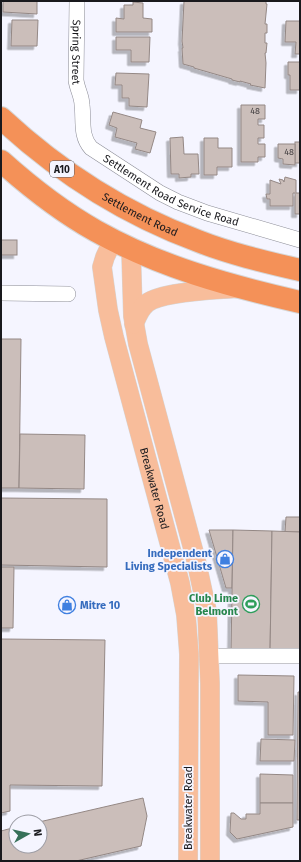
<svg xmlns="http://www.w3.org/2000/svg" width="301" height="862" font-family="'Fira Sans',sans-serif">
<defs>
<filter id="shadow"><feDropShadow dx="-3.5" dy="3.5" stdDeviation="0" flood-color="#0004"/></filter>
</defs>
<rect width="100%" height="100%" fill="#f5f5ff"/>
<g fill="#cbbeba" stroke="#948885" filter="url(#shadow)">
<polygon points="3,1 37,1 37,14 3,12"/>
<polygon points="184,1 266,1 266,4 267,4 265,24 267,24 267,33 265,33 265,43 267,43 266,53 265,53 266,63 265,88 250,85 251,84 240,81 240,82 232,80 232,79 194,68 194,67 183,64 182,48 183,48 182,41"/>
<polygon points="133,2 143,3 143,18 152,19 152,32 116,32 116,18 124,19 124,5 133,5"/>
<polygon points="12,20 38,20 37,46 11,46"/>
<polygon points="286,21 300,21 300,54 295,54 296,42 285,42"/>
<polygon points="116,37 150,37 149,62 131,62 131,50 116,50"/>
<polygon points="288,62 300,62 300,90 290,90 290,75 288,75"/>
<polygon points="116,73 149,74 147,107 129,106 129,98 122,98 122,85 115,85"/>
<polygon points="241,105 265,105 265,119 258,119 258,125 264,125 264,138 258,138 258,144 265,144 265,157 258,157 258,162 241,162"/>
<polygon points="113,112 142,120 140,128 156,132 150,153 135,149 137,143 115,137 117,128 109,125"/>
<polygon points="183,137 184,154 198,154 199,174 191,174 191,177 179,178 179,174 171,174 170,138"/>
<polygon points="204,138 218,138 218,148 232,148 232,167 217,167 217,175 204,175"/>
<rect x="295" y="142" width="5" height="21"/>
<polygon points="278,144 295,144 295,165 283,164 283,159 278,158"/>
<polygon points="285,177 296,180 296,193 300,193 300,214 295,214 295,193 293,193 293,206 270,206 270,199 267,199 266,194 270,194 270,180 281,184 279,179 283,180 284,182"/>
<rect x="1" y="240" width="16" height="15"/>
<polygon points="1,339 21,339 19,488 1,488"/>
<polygon points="20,434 85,435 84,489 19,488"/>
<polygon points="1,498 107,499 107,567 1,565"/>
<polygon points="286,517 300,517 300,532 285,532"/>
<polygon points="209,530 233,530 232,588 226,588"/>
<polygon points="233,530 272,531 270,653 231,653"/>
<polygon points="272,531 300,532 300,653 270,653"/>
<polygon points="1,567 14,567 13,628 1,628"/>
<polygon points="1,639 105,640 102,786 10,785 10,811 1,813"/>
<polygon points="238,675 294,676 293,735 268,735 268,702 238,701"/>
<polygon points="298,692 300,692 300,820 297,820"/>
<polygon points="261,739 295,740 294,761 260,761"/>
<polygon points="260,774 293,775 293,803 260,803"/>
<polygon points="143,798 147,816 141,846 76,861 1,861 1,831 16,827 16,846 40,846 40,822 39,822"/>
<polygon points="260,803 293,803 293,827 237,839 230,832 231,813 234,813 241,819 246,819 246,814 260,814"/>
</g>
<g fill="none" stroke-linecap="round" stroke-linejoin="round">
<g stroke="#8c8d97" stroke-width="16">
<g id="minor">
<path id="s1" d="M77,1L76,80C77,89 82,96 82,105C84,120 80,136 91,148L160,193L178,202L207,213L300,240"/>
<polyline points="1,293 68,294"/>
<polyline points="209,656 300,656"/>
</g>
</g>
<g stroke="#d6d6d6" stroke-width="20">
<g id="major">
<path id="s2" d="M113,240L105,257L102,267L108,310L114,337L180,583L186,615L189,654L188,861"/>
<polyline points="131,249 133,316 138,344 196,560 207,611 210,684 210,861"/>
<path d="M134,324C137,317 140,308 147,303C163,291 217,290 238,288"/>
</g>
</g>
<g stroke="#d6d6d6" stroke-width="24">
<g id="highway">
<path id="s3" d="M1,118C58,171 125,214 198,241C231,254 266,262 300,270"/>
<path d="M1,161C30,187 62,212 96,231C160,267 230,286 300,302"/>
</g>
</g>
<use href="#minor" stroke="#fff" stroke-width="15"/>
<use href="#major" stroke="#f8bd9b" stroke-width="19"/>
<use href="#highway" stroke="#f49158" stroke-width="22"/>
</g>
<defs>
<g id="shop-ring" transform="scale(0.9)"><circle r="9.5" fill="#f5f5ff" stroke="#3f7fe0" stroke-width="1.5"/><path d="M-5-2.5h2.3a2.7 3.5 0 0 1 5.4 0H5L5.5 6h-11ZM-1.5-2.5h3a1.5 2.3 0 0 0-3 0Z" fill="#3f7fe0"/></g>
<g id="stadium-ring" transform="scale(0.9)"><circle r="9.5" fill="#f5f5ff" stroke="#2e9e5b" stroke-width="1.5"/><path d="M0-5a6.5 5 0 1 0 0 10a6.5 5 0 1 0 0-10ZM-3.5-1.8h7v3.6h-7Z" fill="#2e9e5b"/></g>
</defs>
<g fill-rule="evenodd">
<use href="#shop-ring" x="225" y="559"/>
<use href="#stadium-ring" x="251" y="604"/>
<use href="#shop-ring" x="67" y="605"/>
</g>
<g text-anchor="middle" stroke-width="3.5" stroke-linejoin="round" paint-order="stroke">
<g font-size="9" fill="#464244">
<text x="255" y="114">48</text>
<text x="289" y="155">48</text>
</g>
<rect fill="#f5f5ff" stroke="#5b5b61" stroke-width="1" x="50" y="161" width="24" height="16" rx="3"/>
<g font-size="10" font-weight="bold" fill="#19191d">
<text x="62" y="173">A10</text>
</g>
<g font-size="11" fill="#19191d" stroke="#f5f5ff">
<text dy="4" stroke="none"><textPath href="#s1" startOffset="51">Spring Street</textPath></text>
<text dy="4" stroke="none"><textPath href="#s1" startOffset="241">Settlement Road Service Road</textPath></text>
<text dy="4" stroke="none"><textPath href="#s3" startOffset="170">Settlement Road</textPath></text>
<text dy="4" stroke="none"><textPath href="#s2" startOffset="257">Breakwater Road</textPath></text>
<text transform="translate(188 808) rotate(-90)" y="4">Breakwater Road</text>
</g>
<g font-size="11" font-weight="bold" fill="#366cbe" stroke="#f5f5ff" text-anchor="end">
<text x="212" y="557">Independent<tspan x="212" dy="13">Living Specialists</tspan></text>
<text x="80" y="609" text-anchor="start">Mitre 10</text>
</g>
<g font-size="11" font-weight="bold" fill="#27864d" stroke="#f5f5ff" text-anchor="end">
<text x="238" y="602">Club Lime<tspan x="238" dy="13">Belmont</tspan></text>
</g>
</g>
<rect width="301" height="862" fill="none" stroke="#19191d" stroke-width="4"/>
<g transform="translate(28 834) rotate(82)"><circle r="19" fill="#f5f5ff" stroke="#9d9da5"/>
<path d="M0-3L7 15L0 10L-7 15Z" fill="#367059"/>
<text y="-6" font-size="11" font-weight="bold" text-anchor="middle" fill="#19191d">N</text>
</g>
</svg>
